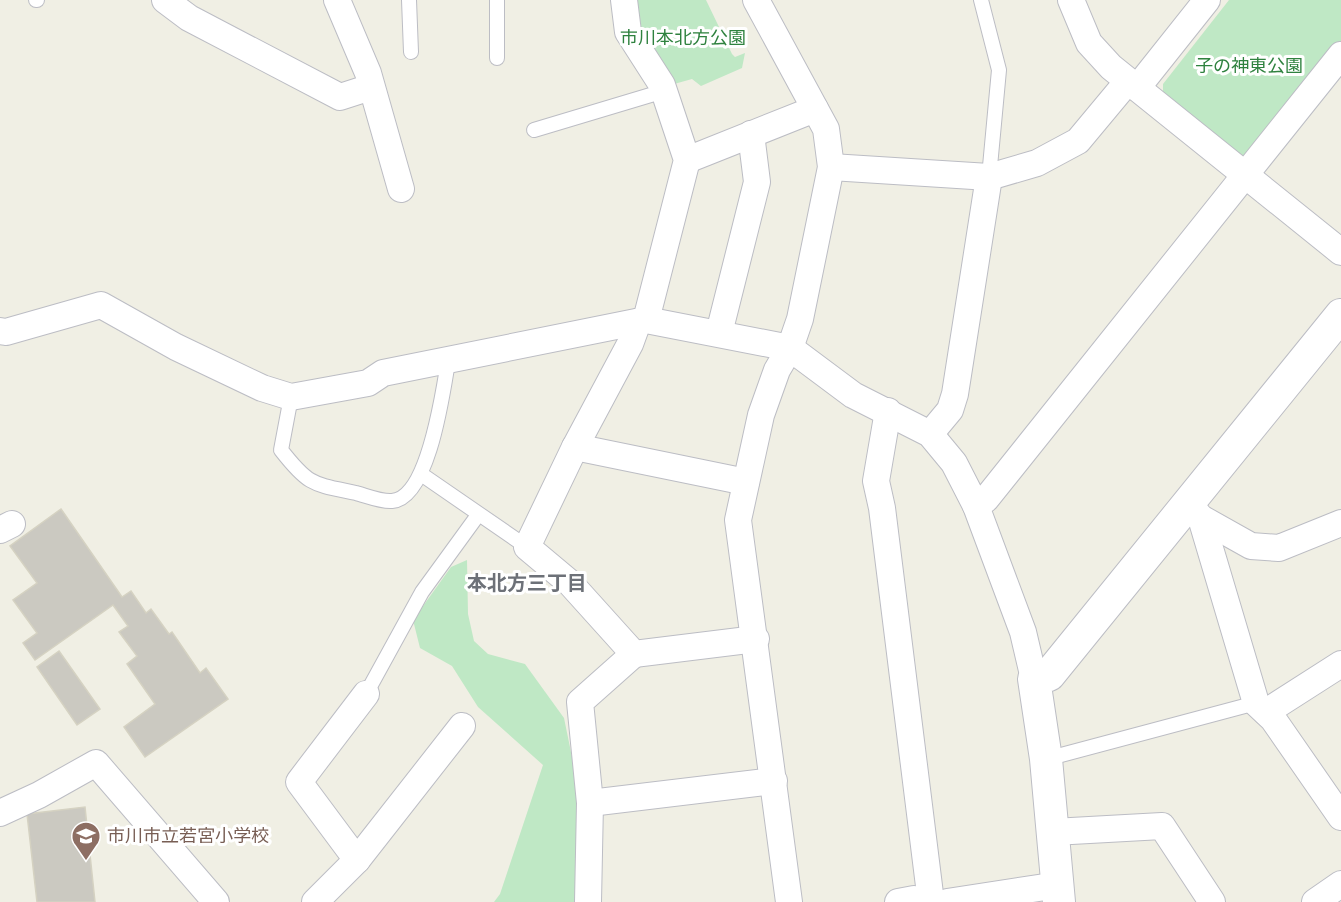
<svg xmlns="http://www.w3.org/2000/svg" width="1341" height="902" font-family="Lato,'Noto Sans JP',sans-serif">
<rect width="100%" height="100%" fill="#f0efe4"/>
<g fill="#bfe8c5">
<polygon points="629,0 706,0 732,54 735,57 745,53 742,68 701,86 692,79 667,86 632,30"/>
<polygon points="1229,0 1341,0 1341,41 1248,157 1236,159 1163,98 1163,84"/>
<polygon points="467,560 468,614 474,641 488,654 525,664 564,718 579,791 576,902 494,902 500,894 543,765 478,707 452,666 420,648 413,620 451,567"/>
</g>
<g fill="#cbc9c1" stroke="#d5d2c2" stroke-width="1.5">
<polygon points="61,509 122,597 131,591 146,613 151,609 169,634 172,632 200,673 206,668 228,699 145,757 124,727 155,704 127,664 137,656 119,632 128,626 113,605 35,660 23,643 37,633 13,600 37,583 10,546"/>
<polygon points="59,651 100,709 77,725 37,667"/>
<polygon points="85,807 95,902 37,902 27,814"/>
</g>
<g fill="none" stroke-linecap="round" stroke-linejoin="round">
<g stroke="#bcbdc4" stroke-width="16">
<g id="service">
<polyline points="36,0 37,0"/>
<polyline points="409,0 411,52"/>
<polyline points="497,0 497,58"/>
<polyline points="981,0 999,70 989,177"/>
<polyline points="534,130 664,91"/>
<path d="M291,397L281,450C309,486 313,484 356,493C367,496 382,502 392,501C429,498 443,391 448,362"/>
<polyline points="421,474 527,547"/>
<polyline points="366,694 422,592 478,515"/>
<polyline points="1046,759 1256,703"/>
</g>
</g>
<g stroke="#bcbdc4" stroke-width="28">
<g id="minor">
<polyline points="165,0 189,18 340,97 371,87"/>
<polyline points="337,0 368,73 401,189"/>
<polyline points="624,0 628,32 662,85 687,160 646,320"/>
<polyline points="756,0 826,129 831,167 800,319 790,348 777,370 761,415 738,520 789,902"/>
<polyline points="1071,0 1089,43 1111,67 1341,252"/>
<polyline points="1137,88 1207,0"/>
<polyline points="687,160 815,109"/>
<polyline points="831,167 989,177 1037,163 1078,141 1128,81"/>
<polyline points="638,322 630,344 575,447 527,547 570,583 634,654 756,639"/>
<polyline points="0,331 6,332 101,305 176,347 262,388 291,397 368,383 383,373 646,320 790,348 853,395 930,434 954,463 976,506 1023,632 1034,679"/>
<polyline points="719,333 757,182 751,134"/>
<polyline points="888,411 876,481 882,508 931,902"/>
<polyline points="930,434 950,410 955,394 989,177"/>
<polyline points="575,447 746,482"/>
<polyline points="976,506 986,499 1341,55"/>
<polyline points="1195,511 1201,518 1251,546 1279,548 1341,523"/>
<polyline points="1201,518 1256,703 1273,719 1341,817"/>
<polyline points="0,530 12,524"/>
<polyline points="1266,712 1341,664"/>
<polyline points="590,803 774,781"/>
<polyline points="0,813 39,795 96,763 216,902"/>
<polyline points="1053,832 1162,826 1212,902"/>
<polyline points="357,860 299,782 366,694"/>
<polyline points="315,902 357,860 462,726"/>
<polyline points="588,902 590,803 580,702 634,654"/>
<polyline points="898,902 914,899 923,902"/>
<polyline points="947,902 1058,885"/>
<polyline points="1315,902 1341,884"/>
</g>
</g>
<g stroke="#bcbdc4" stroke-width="34">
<polyline id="tertiary" points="1059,902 1046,759 1034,679 1049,675 1341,315"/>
</g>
<use href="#service" stroke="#fff" stroke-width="14"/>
<use href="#minor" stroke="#fff" stroke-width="26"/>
<use href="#tertiary" stroke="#fff" stroke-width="32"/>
</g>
<defs>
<g id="school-pin" transform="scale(1.5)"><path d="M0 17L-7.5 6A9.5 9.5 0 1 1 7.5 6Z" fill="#8d6e63" stroke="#fff"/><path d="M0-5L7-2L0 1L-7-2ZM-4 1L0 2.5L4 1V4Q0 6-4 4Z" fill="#fff"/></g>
</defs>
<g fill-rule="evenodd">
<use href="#school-pin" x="86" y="836"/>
</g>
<g text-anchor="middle" stroke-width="6" stroke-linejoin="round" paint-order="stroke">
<g font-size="18" fill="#2f823f" stroke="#fff">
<text x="683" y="44">市川本北方公園</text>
<text x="1249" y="72">子の神東公園</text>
</g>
<g font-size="18" fill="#785e54" stroke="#fff" text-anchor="start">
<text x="107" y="842">市川市立若宮小学校</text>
</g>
<g font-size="20" font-weight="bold" fill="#6d7178" stroke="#fff">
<text x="527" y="590">本北方三丁目</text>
</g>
</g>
</svg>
